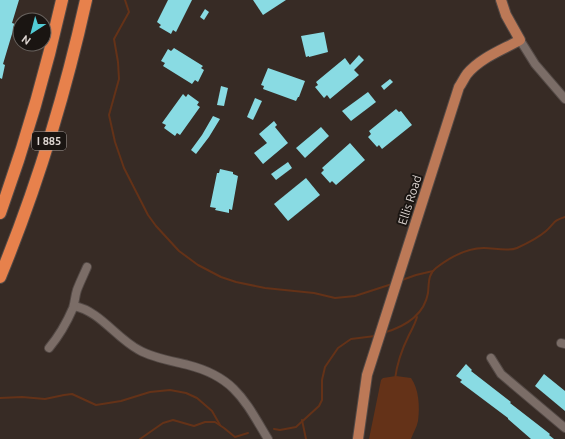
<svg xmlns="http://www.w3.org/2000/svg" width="565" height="439" font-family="Ubuntu,sans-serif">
<rect width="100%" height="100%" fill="#372b25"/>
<path fill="#643218" d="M396,376L411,378C419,389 420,407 418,421C417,427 413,433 411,439H369L381,380L383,378Z"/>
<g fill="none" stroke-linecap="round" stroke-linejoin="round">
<g stroke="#643218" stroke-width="2">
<polyline points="125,0 129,12 114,39 118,62 119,79 109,115 115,142 124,168 148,215 156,226 179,251 198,265 221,277 236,282 265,288 314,293 335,298 355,296 392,284"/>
<polyline points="402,280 416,275 433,271"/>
<path d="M383,333C404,327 424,316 428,293C429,283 428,274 436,268C449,258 467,248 484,248C494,248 508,252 517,248C528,243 538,238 546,231C555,223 552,221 565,217"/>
<path d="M395,379C397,363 402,349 409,335C412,329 415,324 417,317"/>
<polyline points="0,398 22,397 45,399 64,395 72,394 96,405 121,401 150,392 170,390 186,393 197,398 212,411 220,425"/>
<polyline points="302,420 306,439"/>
<polyline points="274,429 280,430 296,427 319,406 322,400 322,380 325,367 338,348 351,339 375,336"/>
<polyline points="140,439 163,423 173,420 194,426 205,422 215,422 224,428 235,437 248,433"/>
</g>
</g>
<g fill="#89dbe3">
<polygon points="0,0 19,0 12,23 15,24 3,64 5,65 2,79 0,78"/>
<polygon points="168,0 192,0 176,32 173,30 171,34 159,27 161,25 157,22"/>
<polygon points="253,0 286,0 263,15"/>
<polygon points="205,9 209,12 204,20 200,17"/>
<polygon points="324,32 328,52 309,57 309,56 306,57 301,36"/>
<polygon points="174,48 203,66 201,68 204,70 198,82 195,80 192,84 163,66 165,63 161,61 168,49 171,51"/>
<polygon points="359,55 364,60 354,70 359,75 330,99 327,95 324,98 315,87 318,85 316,82 345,58 350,65"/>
<polygon points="268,68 305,81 299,97 298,97 296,101 263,89 264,86 261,85"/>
<polygon points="390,79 393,82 384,90 381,86"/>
<polygon points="221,86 228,88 224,106 217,105"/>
<polygon points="368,92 376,102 351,121 342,111"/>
<polygon points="183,94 186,97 188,94 199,102 197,105 200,107 180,135 177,133 175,136 164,128 166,125 162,123"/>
<polygon points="255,98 262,101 253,120 247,117"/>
<polygon points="396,109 399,112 401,111 412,125 382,149 379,145 377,147 368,137 371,134 369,131"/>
<polygon points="213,116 220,119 209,137 196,154 191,150 202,135"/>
<polygon points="274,121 277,125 275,127 288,143 263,164 254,153 267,143 259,134"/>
<polygon points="321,127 329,136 305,158 296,148"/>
<polygon points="350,143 365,160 336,185 332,181 330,183 321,173 324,170 322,168"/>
<polygon points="288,162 292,168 276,180 271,174"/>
<polygon points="220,169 233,172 233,174 238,176 232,210 229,209 229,213 215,210 216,208 210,207 217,173 219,173"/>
<polygon points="306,178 320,195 288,221 274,204"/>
<polygon points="466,364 472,370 471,371 511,402 510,403 550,434 549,435 554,439 531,439 508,419 508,418 460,382 462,380 456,376"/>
<polygon points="544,374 565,391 565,411 535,386"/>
</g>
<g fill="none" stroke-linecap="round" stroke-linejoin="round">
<g stroke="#534945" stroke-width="10">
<g id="minor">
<polyline points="520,40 535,64 565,99"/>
<path d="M74,306C100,311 116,338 139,350C153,358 172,361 188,365C235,377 245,401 268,439"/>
<polyline points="561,343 565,344"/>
<path d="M49,348C59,336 67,322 73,308C75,302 75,296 77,290C80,282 84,274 87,267"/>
<polyline points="491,358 501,374 565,428"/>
</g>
</g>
<g stroke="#534945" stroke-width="12">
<path id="major" d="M358,439L367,375L459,87C462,83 464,78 467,74C480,58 502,50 520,40L506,15L501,0"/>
</g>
<g stroke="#534945" stroke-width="14">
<g id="highway">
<path d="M0,213C25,144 46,72 62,0"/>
<path d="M0,277C37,187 65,95 86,0"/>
</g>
</g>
<use href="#minor" stroke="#7b6d67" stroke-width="8"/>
<use href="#major" stroke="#bc7957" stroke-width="10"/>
<use href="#highway" stroke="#e7814c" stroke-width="12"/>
</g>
<g text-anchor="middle" stroke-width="4" stroke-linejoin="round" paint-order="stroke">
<rect fill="#1a1512" stroke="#a29b98" stroke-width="1" x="32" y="132" width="34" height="18" rx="3"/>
<g font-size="11" font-weight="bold" fill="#ddd5d1">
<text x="49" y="145">I 885</text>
</g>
<g font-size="12" fill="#ddd5d1" stroke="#1a1512">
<text transform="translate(410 200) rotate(-72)" y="4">Ellis Road</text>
</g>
</g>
<g transform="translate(32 32) rotate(216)"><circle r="19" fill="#1a1512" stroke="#68625e"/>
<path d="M0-3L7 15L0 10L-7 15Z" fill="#52ccd6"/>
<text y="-6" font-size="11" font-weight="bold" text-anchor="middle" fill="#ddd5d1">N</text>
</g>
</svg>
